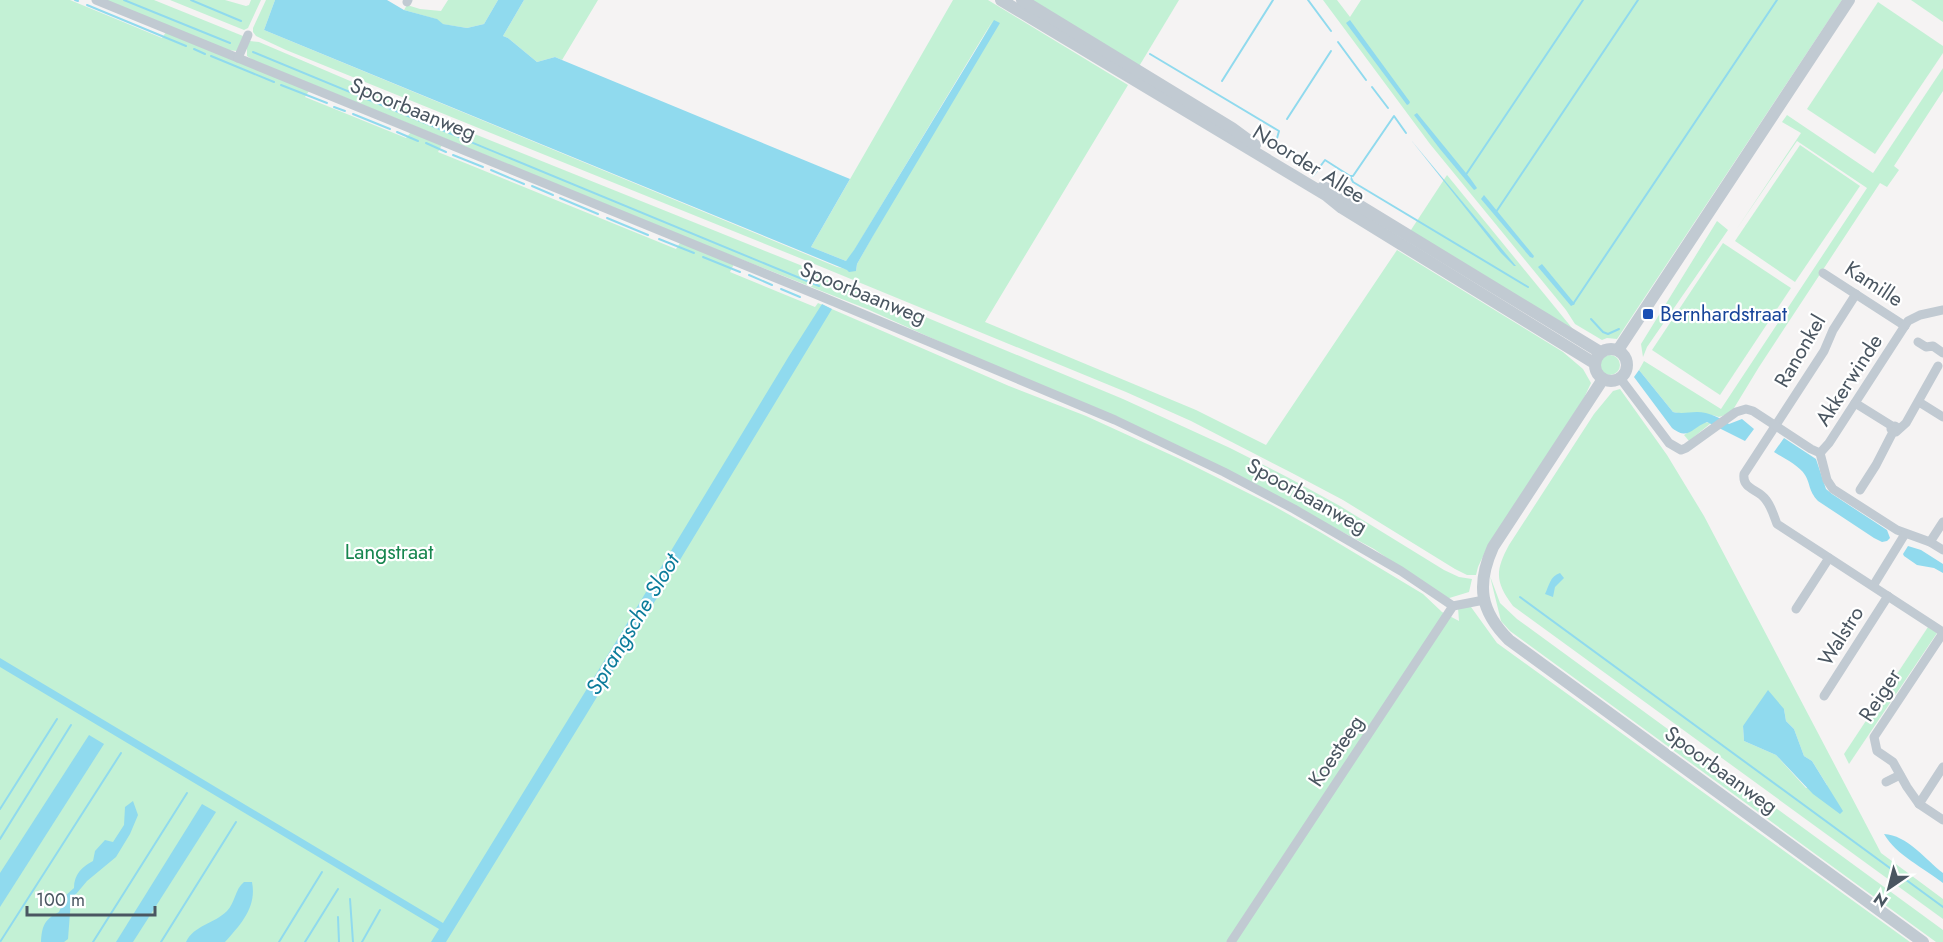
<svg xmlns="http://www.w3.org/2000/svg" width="1943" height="942" font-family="Jost,sans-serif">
<rect width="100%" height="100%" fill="#f5f3f3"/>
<g fill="#c3f1d5" fill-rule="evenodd">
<polygon points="0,0 70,0 162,38 166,32 309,91 305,97 406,138 411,132 442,145 438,152 676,249 680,243 734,264 730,272 815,307 818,303 1009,386 1086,416 1180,459 1272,505 1320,532 1423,594 1442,612 1459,621 1458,608 1464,606 1471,607 1497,643 1910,942 0,942"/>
<polygon points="105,0 154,0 243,36 237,51 227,50"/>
<polygon points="170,0 225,0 246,6 249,5 251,0 261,0 248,28 244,30"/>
<polygon points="266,0 275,0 264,30 837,267 856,271 857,264 993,20 849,259 846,261 811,247 953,0 988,0 1128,85 985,322 1196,410 1266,445 1397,250 1563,352 1583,369 1591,383 1584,398 1485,552 1478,567 1476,575 1467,575 1455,569 1343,500 1292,473 1191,421 1126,392 812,263 286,50 256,36 253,32 253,28"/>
<polygon points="448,0 498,0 484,24 467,28 442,24 436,19 404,10 407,5 420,9 441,11"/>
<polygon points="524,0 598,0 562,60 555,57 537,62 508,38 503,36"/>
<polygon points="1026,0 1179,0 1138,68"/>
<polygon points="1323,0 1337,0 1350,17 1361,0 1842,0 1617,339 1607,338 1602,340 1575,324 1566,310 1430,144"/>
<polygon points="1911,0 1943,0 1943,22"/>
<polygon points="1878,2 1943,46 1943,53 1875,154 1807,109"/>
<polygon points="250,41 259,42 467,131 810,269 1123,399 1230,448 1289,478 1340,506 1444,570 1459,577 1472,579 1469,592 1446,599 1374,549 1240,477 867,309 720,251 253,60 247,56 247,46"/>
<path d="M1943,68V91L1894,166L1899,170L1887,187L1880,183L1759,367L1731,413L1719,417C1702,411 1689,416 1673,412L1639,370L1644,361L1721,409L1867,188L1797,141L1736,230L1801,133L1782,122L1787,115L1873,173Z"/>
<polygon points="1800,145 1860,186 1795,282 1735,241"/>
<polygon points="1447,175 1572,328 1575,334 1409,233"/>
<polygon points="1717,221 1728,230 1647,347 1643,357 1641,344"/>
<polygon points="1723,243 1791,288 1720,395 1652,350"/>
<circle cx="1610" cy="365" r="10"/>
<path d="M1620,389L1667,455L1704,516L1881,853L1943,899V919L1513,606C1495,582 1495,571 1509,545L1594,414L1613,391ZM1784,709L1786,721L1794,729L1804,756L1812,761L1827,785L1806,788L1776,755L1744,741L1743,726Z"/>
<polygon points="1704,422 1711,423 1689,441 1684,435"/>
<polygon points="1490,576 1500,603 1517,619 1943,930 1943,942 1936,942 1510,631 1501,621"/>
<polygon points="1928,627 1937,633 1849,764 1844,754"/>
</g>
<g fill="#90daee">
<polygon points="275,0 387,0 404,10 437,19 443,24 467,28 484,24 498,0 524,0 503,36 508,38 537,62 555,57 562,60 850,179 811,247 846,261 854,250 994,20 1000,23 873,236 857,264 856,271 849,272 847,270 264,30"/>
<polygon points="1350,20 1410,102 1409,104 1407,105 1346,23"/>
<polygon points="1417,113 1470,178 1477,188 1476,189 1474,190 1440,149 1414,115"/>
<polygon points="1411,140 1516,266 1514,266 1501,253"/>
<polygon points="1484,195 1534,256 1533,258 1530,257 1481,199"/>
<polygon points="1542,264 1575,304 1571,306 1538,267"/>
<polygon points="822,304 832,309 586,715 446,942 431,942 439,929 0,667 0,658 443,923 620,635 789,356"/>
<path d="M1639,370L1673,412C1682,414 1688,412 1697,412C1709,412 1720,418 1729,424L1742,419L1754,429L1745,441L1707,422C1691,428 1689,441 1672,428L1634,377Z"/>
<path d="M1784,438L1816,459L1826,489L1832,494L1887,530L1890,538L1887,541L1882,542L1874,538L1818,501C1808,490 1811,485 1805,475C1799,465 1783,458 1774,452Z"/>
<polygon points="1908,546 1921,550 1943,564 1943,573 1934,568 1917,565 1904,556 1903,554"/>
<path d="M1560,573L1564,578L1555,587L1553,597L1545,594C1549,586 1550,576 1560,573Z"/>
<polygon points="1768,690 1784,709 1786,721 1794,729 1804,756 1812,761 1843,811 1840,814 1813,794 1776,755 1744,741 1743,726"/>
<polygon points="89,735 104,744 0,907 0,873"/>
<path d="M133,801L138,815L130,834L116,857L87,881L71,900L68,939L64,942H41C42,926 44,920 59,912L65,896L74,888C74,874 82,867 93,861L95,851L105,840L113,842L124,825L125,807Z"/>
<polygon points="202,804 216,812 133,942 116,942"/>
<path d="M1884,834C1907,835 1926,860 1943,873V883C1924,868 1896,855 1884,834Z"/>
<path d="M244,882H252C257,907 241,924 225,942H186C194,925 214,924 227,911C235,903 235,889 244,882Z"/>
</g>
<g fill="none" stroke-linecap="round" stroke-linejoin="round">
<g stroke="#90daee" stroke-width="2">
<polyline points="75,0 78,1"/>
<polyline points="124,0 230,43"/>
<polyline points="191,0 241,21"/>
<polyline points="1308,0 1331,31"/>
<polyline points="87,5 186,46"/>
<polyline points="1338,42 1366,80"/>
<polyline points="194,49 205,54"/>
<polyline points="253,52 819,286"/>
<polyline points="1150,54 1279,131 1276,142 1311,162"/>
<polyline points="211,56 274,82"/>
<polyline points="1222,81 1273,0"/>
<polyline points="281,85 327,103"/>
<polyline points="1372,87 1388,108"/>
<polyline points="334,107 345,111"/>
<polyline points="353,114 390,129"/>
<polyline points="1287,119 1331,51"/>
<polyline points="397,132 418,141"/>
<polyline points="426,143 446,152"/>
<polyline points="453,155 483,167"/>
<polyline points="491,170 524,184"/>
<polyline points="1313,176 1325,160 1350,176 1353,176 1394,116 1406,133"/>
<polyline points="1350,176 1353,182 1528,287"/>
<polyline points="1465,176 1583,0"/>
<polyline points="532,186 553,195"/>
<polyline points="560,198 598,214"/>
<polyline points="1496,212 1638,0"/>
<polyline points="607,218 648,235"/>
<polyline points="659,239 694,253"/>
<polyline points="703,257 740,272"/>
<polyline points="749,275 772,285"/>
<polyline points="781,289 800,297"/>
<polyline points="1573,304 1777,0"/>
<polyline points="1591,319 1603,332 1608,334 1619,329"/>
<polyline points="1520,597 1943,907"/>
<polyline points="0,809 57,719"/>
<polyline points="0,839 71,725"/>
<polyline points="350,899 353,942"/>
<polyline points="338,917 339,942"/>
<polyline points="0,942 121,753"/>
<polyline points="93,942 187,793"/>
<polyline points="161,942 236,822"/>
<polyline points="279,942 322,872"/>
<polyline points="305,942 338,889"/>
<polyline points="362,942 380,910"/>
</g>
<g stroke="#c1cad2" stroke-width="9">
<polyline points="96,0 820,296 1115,420 1224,472 1294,509 1401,571 1453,606"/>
<polyline points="407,2 408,0"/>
<polyline points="238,58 248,35"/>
<polyline points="1823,273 1905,326"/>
<path d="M1856,294L1833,330L1824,351L1744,474C1742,490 1759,489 1766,500C1771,506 1774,516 1777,524L1943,632"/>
<polyline points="1918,342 1926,347 1933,346 1943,353"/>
<polyline points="1620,378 1669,443 1681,450 1686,448 1736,412 1746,409 1753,411 1811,449 1820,453 1829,443 1908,321 1920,315 1943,310"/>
<polyline points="1919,402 1943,417"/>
<polyline points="1855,403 1892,426"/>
<polyline points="1898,428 1895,426 1891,429 1896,432 1906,423 1938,366"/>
<polyline points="1820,453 1827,480 1833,489 1897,530 1930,542 1943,550"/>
<polyline points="1860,490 1876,465 1893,432"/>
<polyline points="1930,542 1943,522"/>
<polyline points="1873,586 1905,534"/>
<polyline points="1796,609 1829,558"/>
<polyline points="1943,633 1874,737 1877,751 1893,762 1907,787 1919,804 1943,820"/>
<polyline points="1824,696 1888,596"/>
<polyline points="1886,782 1900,775"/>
<polyline points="1919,804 1943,767"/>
<polyline points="1231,942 1453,606 1484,600"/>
</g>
<g stroke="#c1cad2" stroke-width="12">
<polyline points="1001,0 1326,195 1342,208 1594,363"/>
<polyline points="1022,0 1232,128 1255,145"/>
<polyline points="1323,187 1347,198 1600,352"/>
<circle cx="1611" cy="365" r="16"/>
<polyline points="1618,350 1849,0"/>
<path d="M1603,379L1493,547C1476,585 1480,611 1509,640L1923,942"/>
</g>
</g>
<rect fill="#1a4fb4" stroke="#fff" stroke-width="2" x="1642" y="308" width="12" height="12" rx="3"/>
<g text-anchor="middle" stroke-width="4.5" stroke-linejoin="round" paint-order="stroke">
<g font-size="21" fill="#4a5661" stroke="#fff">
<text transform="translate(413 109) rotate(22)" y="7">Spoorbaanweg</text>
<text transform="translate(1309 164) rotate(32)" y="7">Noorder Allee</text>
<text transform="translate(1874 284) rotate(33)" y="7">Kamille</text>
<text transform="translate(863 293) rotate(22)" y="7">Spoorbaanweg</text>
<text transform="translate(1800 351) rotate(-60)" y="7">Ranonkel</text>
<text transform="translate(1849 380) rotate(-57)" y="7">Akkerwinde</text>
<text transform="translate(1307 496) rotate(29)" y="7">Spoorbaanweg</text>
<text transform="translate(1841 636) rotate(-58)" y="7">Walstro</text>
<text transform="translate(1880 695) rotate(-57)" y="7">Reiger</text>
<text transform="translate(1336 751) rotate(-56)" y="7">Koesteeg</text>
<text transform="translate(1721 770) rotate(36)" y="7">Spoorbaanweg</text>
</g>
<g font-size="21" fill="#164399" stroke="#fff" text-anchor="start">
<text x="1660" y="321">Bernhardstraat</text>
</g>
<g font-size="21" fill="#17864f" stroke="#fff">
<text x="389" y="559">Langstraat</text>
</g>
<g font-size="22" font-style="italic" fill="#0c7c9b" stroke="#fff">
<text transform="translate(632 624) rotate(-59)" y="8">Sprangsche Sloot</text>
</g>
</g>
<g transform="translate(1889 888) rotate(215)" stroke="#ffffff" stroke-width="4.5" paint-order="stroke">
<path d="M0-4.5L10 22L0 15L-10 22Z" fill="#4a5661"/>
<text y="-9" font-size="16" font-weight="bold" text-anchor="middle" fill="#4a5661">N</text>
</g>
<path d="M27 906v9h128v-9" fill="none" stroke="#4a5661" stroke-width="3"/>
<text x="36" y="906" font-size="18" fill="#4a5661" stroke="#ffffff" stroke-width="4.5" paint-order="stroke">100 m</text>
</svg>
